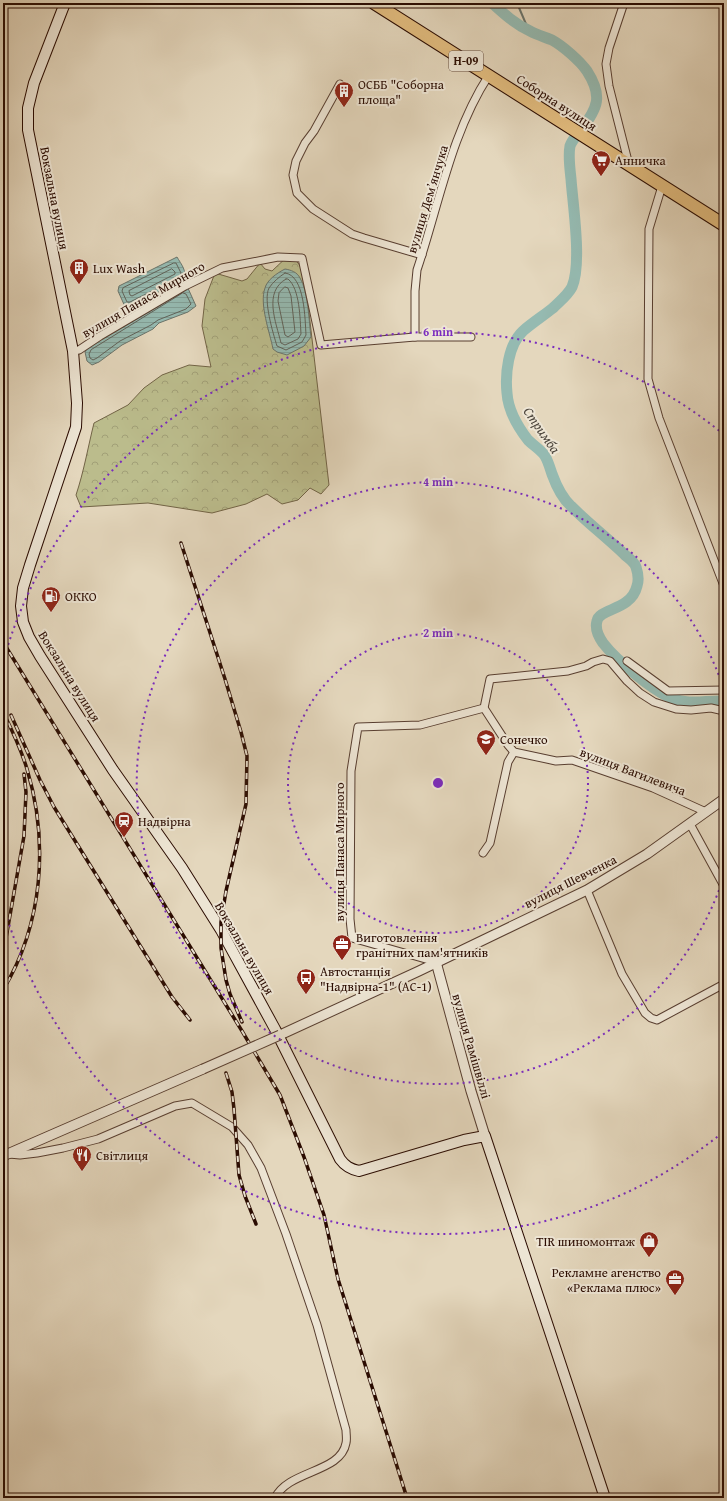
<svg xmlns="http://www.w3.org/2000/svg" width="727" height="1501" font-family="'Gentium Book Plus',serif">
<defs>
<pattern id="forest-crowns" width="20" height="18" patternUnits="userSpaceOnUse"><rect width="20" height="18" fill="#bbbc8c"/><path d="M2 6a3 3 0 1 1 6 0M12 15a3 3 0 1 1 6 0" fill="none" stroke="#a1a077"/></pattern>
<pattern id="water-rules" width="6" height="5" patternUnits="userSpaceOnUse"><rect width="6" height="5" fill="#95bab1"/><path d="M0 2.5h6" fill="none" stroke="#819f96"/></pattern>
</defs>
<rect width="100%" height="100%" fill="#e4d7bd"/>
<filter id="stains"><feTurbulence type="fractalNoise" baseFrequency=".005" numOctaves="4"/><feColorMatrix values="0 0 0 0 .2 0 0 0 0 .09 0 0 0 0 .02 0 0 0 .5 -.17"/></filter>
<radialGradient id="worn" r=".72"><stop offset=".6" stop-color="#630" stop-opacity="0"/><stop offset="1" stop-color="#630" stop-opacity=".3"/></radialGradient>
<path fill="url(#forest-crowns)" stroke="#726446" d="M290,254L304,270L329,485L321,494L310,488L298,500L282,504L267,494L246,504L212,513L148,503L81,507L76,495C84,471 88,447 94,423L128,405L144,388L162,375L189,365L211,367L202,326L205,299L215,273L242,281L247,279L260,263L265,269L272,271Z"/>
<g fill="url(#water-rules)" stroke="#6a746b">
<path d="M177,257C181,264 188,272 183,279L126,309L118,291L119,286Z"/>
<path d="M285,269C291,270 297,272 300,278C308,290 309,322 311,337L304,346L287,355L277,352L273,349C270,333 259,304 265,288C267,280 277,273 285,269Z"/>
<polygon points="187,286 196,306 188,312 159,323 153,329 122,345 99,362 92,365 87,361 85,352 88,347"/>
</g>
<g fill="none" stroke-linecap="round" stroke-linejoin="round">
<g stroke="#606259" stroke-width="1">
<polygon points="174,263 176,263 181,273 180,277 130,302 127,302 122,291 123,288"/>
<polygon points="172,269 175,272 175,274 132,296 130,295 129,291"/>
<path d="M285,273C305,275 305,320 306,335L302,342L286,350L277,346C273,333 263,300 269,288C273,282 279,277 285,273Z"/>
<path d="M286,279H288C300,289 300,319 301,334L298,339L285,345L281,343C276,322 263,292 286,279Z"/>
<polygon points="285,287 288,288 291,296 295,332 288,337 285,335 278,301 279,293"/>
<polygon points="183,293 186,294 191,304 186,309 158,320 151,325 120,341 97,358 93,360 90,358 89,354 91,350"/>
</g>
<polyline stroke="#6a746b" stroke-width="2" points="517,3 529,31"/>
<path stroke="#95bab1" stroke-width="11" d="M492,3C504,14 515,24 530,31C537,35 545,37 552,40C563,46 580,61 587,71C603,96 598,108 581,130C577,135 572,140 570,146C568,156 570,169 571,179C573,206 582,264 572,287C568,295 559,302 553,308C543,316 532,323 523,331C508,345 505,374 507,393C508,410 518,427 528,440C534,446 541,450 545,456C548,461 550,468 552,474C556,485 562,498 571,506C588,523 606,537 624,554C628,558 634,561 636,567C638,573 639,580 637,586C631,611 599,608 597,621C595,628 598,636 603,643C616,660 656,694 677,700C692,705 708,700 724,701"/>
<g stroke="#583e30" stroke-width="9">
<g id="minor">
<polyline points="624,3 609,48 606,64 609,86 629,165"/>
<polyline points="340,84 314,131 305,143 296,161 293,175 297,193 313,209 352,234 364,238 422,255"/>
<polyline points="662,186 649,229 648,379 659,418 724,586"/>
<path d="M415,337V291L417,270C439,205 451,133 489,75"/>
<polyline points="73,351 79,350 100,336 185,286 222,268 278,257 302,258 321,345 415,337 471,337"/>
<polyline points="627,661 668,691 724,690"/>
<polyline points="706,812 653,788 572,760 556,761 514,752 508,745 484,708 490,679 568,671 586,666 593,662 603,659 610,661 627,681 640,693 654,702 676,709 691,710 711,708 724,711"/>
<polyline points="690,824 724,886"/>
<polyline points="483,853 490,843 508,762 514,752"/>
<polyline points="587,890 622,974 645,1013 651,1018 657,1020 724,984"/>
<polyline points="436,962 352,938 350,919 351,771 358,727 420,725 484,708"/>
<path d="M9,1154L20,1155L37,1153L63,1148L98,1139L175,1106L192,1103L232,1127L248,1145L261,1168L286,1234L317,1325L346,1430C346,1434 347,1439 346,1443C341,1473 288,1470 275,1498"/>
</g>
</g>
<g stroke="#583e30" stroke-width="11">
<g id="tertiary">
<polyline points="436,962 471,1091 485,1136"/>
<polyline points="280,1035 419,971 587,890 647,854 724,799"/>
<polyline points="3,1156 203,1069"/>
</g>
</g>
<g stroke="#2a0b01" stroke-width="12">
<path id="secondary" d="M65,3L34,83L28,108V130L73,351L77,403L76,427L30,565L23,588L21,606L23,622L29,637L40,656L113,770L182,868L221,930L275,1029L340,1159C345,1166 350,1169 359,1171L464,1140L485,1136L605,1498"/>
</g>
<g stroke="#2a0b01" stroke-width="14">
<polyline id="primary" points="374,3 724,225"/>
</g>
<use href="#minor" stroke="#ede5d4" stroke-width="7"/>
<use href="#tertiary" stroke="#ede5d4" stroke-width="9"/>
<use href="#secondary" stroke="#ede5d4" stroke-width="10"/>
<use href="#primary" stroke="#e2bc7e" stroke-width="12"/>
<g stroke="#2a0b01" stroke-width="3.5">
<g id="rail">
<polyline points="181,543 225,679 241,732 247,756 246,804 226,891 221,922 221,948 226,980 230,994 242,1022"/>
<polyline points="3,642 242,1031 280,1095 304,1157 324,1215 338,1279 407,1498"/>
<path d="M3,712C12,730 21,749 27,769C49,842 43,924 3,990"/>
<polyline points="11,715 40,780 54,807 172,997 190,1020"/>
<polyline points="3,955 24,836 26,792 24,774"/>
<polyline points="226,1073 232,1092 234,1109 239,1175 245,1196 256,1224"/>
</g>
</g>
<use href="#rail" stroke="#ede5d4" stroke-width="2" stroke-dasharray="6" stroke-linecap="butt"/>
<g stroke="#583e30" stroke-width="11" stroke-linecap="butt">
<polyline id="tertiary-bridge" points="203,1069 280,1035"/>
</g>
<use href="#tertiary-bridge" stroke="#ede5d4" stroke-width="9"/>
</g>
<g fill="none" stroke="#7b2cbf" stroke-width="2" stroke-dasharray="2 4">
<circle cx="438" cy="783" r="150"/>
<path d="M723 879A301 301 0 1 1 723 687"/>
<path d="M722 1133A451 451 0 0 1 3 904M3 662A451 451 0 0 1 722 433"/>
</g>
<defs>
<g id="building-pin" transform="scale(1)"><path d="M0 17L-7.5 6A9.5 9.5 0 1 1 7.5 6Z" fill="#8f2418" stroke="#ede5d4"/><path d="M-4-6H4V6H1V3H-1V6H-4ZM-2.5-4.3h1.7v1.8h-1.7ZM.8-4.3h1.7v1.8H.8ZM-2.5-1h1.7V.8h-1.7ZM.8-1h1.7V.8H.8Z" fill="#fff"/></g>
<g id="supermarket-pin" transform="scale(1)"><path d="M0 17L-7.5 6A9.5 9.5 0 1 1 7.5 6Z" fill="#8f2418" stroke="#ede5d4"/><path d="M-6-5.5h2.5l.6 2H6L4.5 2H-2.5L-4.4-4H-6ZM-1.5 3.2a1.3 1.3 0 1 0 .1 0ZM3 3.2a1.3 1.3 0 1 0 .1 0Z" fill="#fff"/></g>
<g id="fuel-pin" transform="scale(1)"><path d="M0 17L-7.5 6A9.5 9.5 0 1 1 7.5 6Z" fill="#8f2418" stroke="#ede5d4"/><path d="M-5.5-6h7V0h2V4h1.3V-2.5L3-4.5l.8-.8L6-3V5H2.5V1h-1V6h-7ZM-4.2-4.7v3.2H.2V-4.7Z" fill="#fff"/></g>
<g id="school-pin" transform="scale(1)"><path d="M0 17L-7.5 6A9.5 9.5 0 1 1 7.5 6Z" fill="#8f2418" stroke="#ede5d4"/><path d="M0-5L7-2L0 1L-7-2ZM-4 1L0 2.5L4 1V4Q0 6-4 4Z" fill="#fff"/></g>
<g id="station-pin" transform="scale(1)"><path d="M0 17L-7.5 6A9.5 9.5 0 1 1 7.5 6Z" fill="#8f2418" stroke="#ede5d4"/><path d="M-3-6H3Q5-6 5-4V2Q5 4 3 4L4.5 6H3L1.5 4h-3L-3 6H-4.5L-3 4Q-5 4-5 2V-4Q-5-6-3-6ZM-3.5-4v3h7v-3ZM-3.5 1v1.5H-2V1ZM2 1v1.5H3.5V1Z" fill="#fff"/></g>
<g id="office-pin" transform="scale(1)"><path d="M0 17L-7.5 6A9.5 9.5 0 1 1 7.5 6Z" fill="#8f2418" stroke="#ede5d4"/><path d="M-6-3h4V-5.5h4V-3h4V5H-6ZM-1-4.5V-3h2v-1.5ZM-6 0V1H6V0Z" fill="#fff"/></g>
<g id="bus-pin" transform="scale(1)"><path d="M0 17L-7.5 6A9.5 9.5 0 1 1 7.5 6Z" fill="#8f2418" stroke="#ede5d4"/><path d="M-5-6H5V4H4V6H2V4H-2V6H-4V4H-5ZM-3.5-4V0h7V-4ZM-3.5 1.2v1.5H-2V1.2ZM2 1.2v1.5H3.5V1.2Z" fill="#fff"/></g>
<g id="restaurant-pin" transform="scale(1)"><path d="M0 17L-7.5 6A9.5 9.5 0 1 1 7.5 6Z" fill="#8f2418" stroke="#ede5d4"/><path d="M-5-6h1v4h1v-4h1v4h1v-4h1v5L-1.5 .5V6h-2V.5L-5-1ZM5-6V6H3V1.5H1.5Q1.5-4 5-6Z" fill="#fff"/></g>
<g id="shop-pin" transform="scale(1)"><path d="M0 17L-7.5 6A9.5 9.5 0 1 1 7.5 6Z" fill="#8f2418" stroke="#ede5d4"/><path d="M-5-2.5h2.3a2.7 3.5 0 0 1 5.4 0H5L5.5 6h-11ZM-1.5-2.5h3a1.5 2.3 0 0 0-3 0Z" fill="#fff"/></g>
</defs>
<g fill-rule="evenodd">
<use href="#building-pin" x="344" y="91"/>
<use href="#supermarket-pin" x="601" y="160"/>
<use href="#building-pin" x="79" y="268"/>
<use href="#fuel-pin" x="51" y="596"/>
<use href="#school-pin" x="486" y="739"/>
<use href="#station-pin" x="124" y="821"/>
<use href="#office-pin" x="342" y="944"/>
<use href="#bus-pin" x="306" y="978"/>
<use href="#restaurant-pin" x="82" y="1155"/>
<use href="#shop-pin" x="649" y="1241"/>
<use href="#office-pin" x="675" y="1279"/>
</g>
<g text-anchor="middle" stroke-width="4" stroke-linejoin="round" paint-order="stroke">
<rect fill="#ede5d4" stroke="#644c40" stroke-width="1" x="449" y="51" width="34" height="20" rx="3"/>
<g font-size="12" font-weight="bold" fill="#2a0b01">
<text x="466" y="65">Н-09</text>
</g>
<g font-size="13" fill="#2a0b01" stroke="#ede5d4" text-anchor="start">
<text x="358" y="89">ОСББ "Соборна<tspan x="358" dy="15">площа"</tspan></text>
<text x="615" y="165">Анничка</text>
<text x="93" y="273">Lux Wash</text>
<text x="65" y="601">ОККО</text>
<text x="500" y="744">Сонечко</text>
<text x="138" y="826">Надвірна</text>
<text x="356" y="942">Виготовлення<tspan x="356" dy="15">гранітних пам'ятників</tspan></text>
<text x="320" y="976">Автостанція<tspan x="320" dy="15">"Надвірна-1" (АС-1)</tspan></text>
<text x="96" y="1160">Світлиця</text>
<text x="635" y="1246" text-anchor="end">TIR шиномонтаж</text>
<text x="661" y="1277" text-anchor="end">Рекламне агенство<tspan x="661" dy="15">«Реклама плюс»</tspan></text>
</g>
<g font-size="13" fill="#2a0b01" stroke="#ede5d4">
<text transform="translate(557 102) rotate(33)" y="5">Соборна вулиця</text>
<text transform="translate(55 198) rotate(79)" y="5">Вокзальна вулиця</text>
<text transform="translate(427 199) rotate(-73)" y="5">вулиця Демʼянчука</text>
<text transform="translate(143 299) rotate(-30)" y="5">вулиця Панаса Мирного</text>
<text transform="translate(70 676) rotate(58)" y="5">Вокзальна вулиця</text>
<text transform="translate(633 771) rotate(21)" y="5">вулиця Вагилевича</text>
<text transform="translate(339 852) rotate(-90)" y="5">вулиця Панаса Мирного</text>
<text transform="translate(570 881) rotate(-27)" y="5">вулиця Шевченка</text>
<text transform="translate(245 948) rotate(60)" y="5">Вокзальна вулиця</text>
<text transform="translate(472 1046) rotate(74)" y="5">вулиця Рамішвіллі</text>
</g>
<g font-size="14" font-style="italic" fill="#4f483f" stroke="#ede5d4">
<text transform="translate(542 430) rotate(55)" y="5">Стримба</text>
</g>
</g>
<circle cx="438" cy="783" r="6" fill="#7b2cbf" stroke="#ede5d4" stroke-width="2"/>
<g font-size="12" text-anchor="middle" font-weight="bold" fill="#7b2cbf" stroke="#ede5d4" stroke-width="4" stroke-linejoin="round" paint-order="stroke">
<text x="438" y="336">6 min</text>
<text x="438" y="486">4 min</text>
<text x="438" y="637">2 min</text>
</g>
<rect width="727" height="1501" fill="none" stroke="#e4d7bd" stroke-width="16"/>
<rect x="4" y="4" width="719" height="1493" fill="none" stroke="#2a0b01" stroke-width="2"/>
<rect x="8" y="8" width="711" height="1485" fill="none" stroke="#2a0b01"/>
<rect width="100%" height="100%" filter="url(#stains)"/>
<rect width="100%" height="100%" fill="url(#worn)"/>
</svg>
